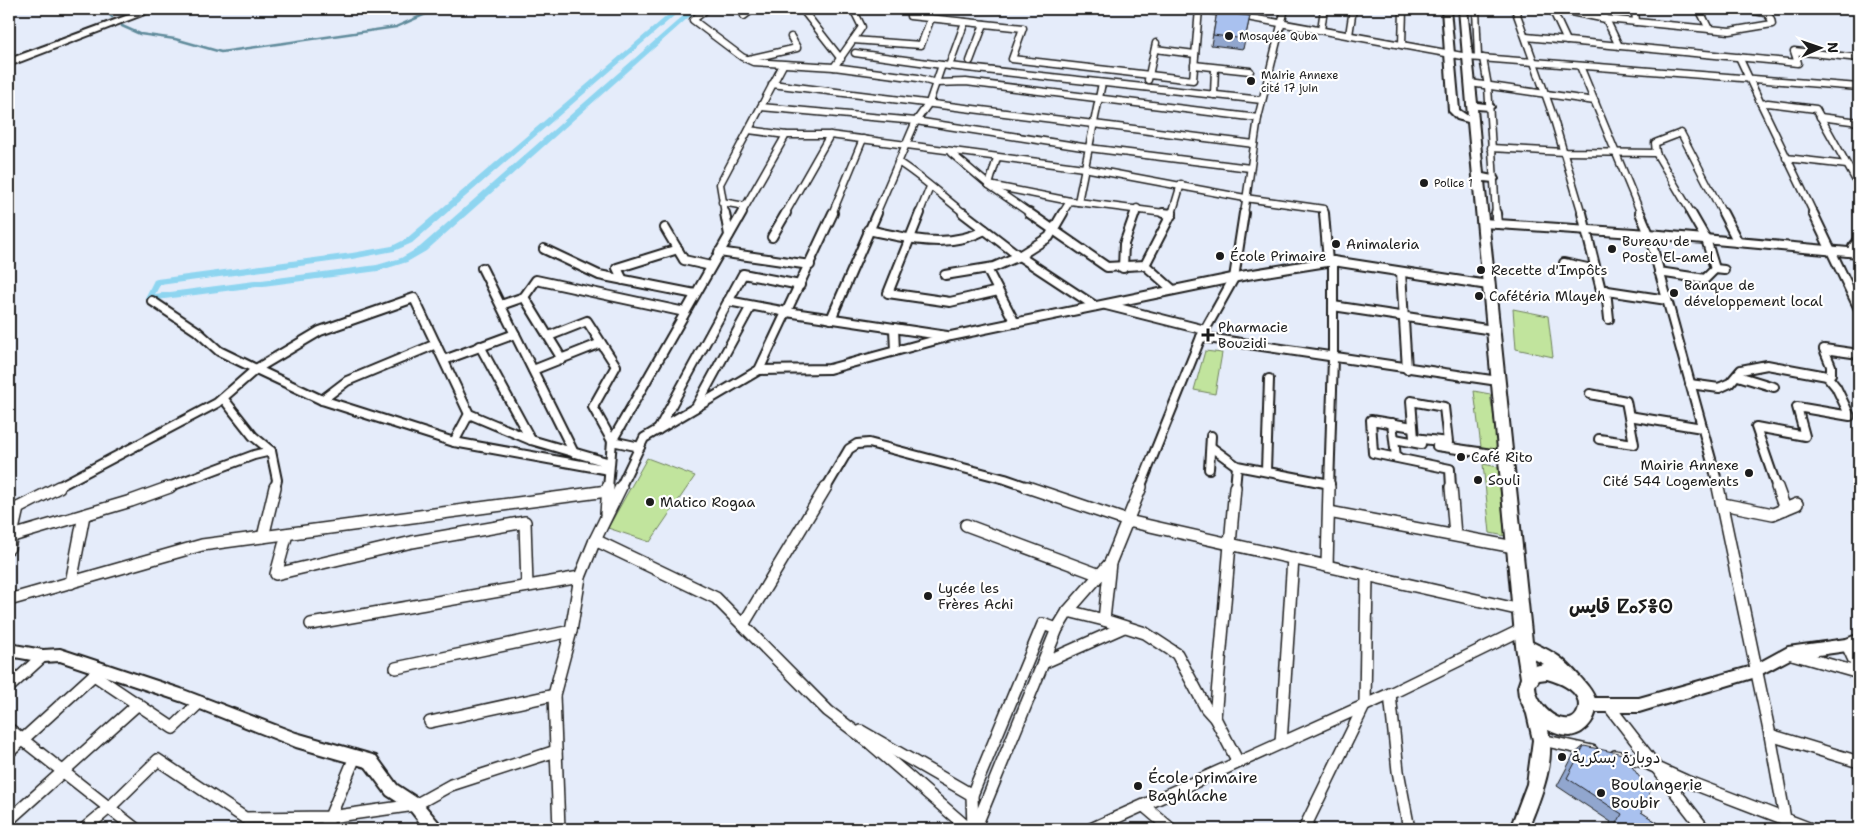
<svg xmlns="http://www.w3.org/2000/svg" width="1868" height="838" font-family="'Shantell Sans','Playpen Sans Arabic','Noto Sans Tifinagh',sans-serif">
<rect width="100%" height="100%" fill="#e5ecfa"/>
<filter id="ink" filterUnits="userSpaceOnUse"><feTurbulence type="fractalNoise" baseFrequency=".02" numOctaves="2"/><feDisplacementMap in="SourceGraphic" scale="10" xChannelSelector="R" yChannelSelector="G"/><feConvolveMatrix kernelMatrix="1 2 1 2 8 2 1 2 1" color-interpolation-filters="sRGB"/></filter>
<g filter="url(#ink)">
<g fill="#c1e49d" stroke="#6e805c">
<polygon points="1513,309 1548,316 1553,357 1516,349"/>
<polygon points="1205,351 1222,353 1215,394 1194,390"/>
<polygon points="1474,391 1490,394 1499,450 1481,447"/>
<polygon points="647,458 695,476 650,542 608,528"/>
<polygon points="1483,464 1498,467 1505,536 1490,533"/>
</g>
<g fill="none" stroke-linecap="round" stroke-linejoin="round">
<g stroke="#608b9b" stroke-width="2.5">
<polyline points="104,9 112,17"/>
<polyline points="122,26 140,34 175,39 221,52 396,27 437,9"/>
</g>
<polygon fill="#8ed5f0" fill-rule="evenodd" points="675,9 682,9 412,243 394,251 352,259 160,285 155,294 377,265 401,258 420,247 691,9 698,9 426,251 407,262 378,271 149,301 145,298 154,280 157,279 352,253 392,246 406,239"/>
<g stroke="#1c1c1c" stroke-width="9">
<g id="street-far2">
<polyline points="707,9 693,20 742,57 753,62 834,67 918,78 936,83 966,82 1258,118"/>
<polyline points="802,9 841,59"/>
<polyline points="910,9 910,16 1023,28 1012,59 1193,80 1199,9"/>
<polyline points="1202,9 1468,57 1859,87"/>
<polyline points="1476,9 1478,57"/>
<polyline points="1515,9 1552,113 1582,214"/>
<polyline points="1552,9 1567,41"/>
<polyline points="1556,9 1606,19 1730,31 1772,24 1771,19 1763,9"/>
<polyline points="1601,9 1619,46"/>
<polyline points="1635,9 1636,22"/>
<polyline points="1699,9 1709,29"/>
<polyline points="1743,9 1766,13"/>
<polyline points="744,16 753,9"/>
<polyline points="1321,30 1324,9"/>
<polyline points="1349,35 1353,9"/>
<polyline points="1526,37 1798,63 1794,51 1859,58"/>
<polyline points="853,40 921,45 931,18"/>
<polyline points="1402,45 1403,9"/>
<polyline points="1155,49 1195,54"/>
<polyline points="855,53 949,66 1262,100"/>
<polyline points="1739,57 1761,104"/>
<polyline points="1483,58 1488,86 1496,214"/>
<polyline points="749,59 797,48 791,37"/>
<polyline points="970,61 984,24"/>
<polyline points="1194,65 1250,71"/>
<polyline points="949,66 965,22"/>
<polyline points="1580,66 1641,214"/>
<polyline points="834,67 862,27 853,9"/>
<polyline points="1148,80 1156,43"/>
<polyline points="1470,83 1595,101"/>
<polyline points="772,84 1254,144"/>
<polyline points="1214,95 1215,68"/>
<polyline points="761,107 916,121 1089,148 1250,168"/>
<polyline points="1820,117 1859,122"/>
<polyline points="749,130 786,135 830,135 1084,168 1245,198 1324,209 1324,214"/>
<polyline points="1491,148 1564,152 1656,153 1692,214"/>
<polyline points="951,153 989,185 1031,214"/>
<polyline points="1656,153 1655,143 1681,133 1723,214"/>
<polyline points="997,158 989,185 1070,201 1172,214"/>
<polyline points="1786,158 1847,165"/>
<path d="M898,162C922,177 943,197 965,214"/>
<polyline points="722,202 745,206"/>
<polyline points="1078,202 1102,83"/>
<polyline points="725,214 720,184 783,65"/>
<polyline points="741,214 786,135"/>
<polyline points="785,214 830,135"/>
<polyline points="832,214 863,139"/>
<polyline points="876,214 916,121 929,103 942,65"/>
<polyline points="919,214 930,187"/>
<polyline points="1062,214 1070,201"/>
<polyline points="1135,214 1137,208"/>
<polyline points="1172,214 1181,184"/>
<polyline points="1244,214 1258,118 1285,9"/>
<polyline points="1814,214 1761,104 1768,103 1816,109 1859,186"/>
</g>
</g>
<g stroke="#1c1c1c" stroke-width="12">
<g id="street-far1">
<polyline points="725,213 729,235"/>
<polyline points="920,213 888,293 950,302 998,291"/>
<polyline points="963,213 1019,256 1095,306"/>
<polyline points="1029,213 1107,267 1145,265 1172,213"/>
<polyline points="1163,213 1172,214"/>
<polyline points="1244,213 1234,278 1201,337 1498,381"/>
<polyline points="1324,213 1328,262"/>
<polyline points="1496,213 1497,224"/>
<polyline points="1582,213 1601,290 1667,300"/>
<polyline points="1691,213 1706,239 1715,269"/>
<polyline points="1723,213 1738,242"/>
<polyline points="1813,213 1859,309"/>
<polyline points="1483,223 1649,234 1640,213"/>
<polyline points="665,228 684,260 711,266"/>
<path d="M868,230C907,238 948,250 985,230"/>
<polyline points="772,237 786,213"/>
<polyline points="1859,240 1853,247 1859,250"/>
<polyline points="544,249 599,275 695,294"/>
<polyline points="719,252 810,265"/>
<polyline points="1564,263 1597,270"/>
<polyline points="1145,265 1173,290"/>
<polyline points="482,268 574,453"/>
<polyline points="1123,268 1124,244 1135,213"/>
<polyline points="987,269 1015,323"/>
<polyline points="1401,272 1407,369"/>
<polyline points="1659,272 1705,279 1715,269 1724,270"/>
<polyline points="945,275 994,267 1019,256 1049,237 1063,213"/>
<polyline points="623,280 617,268 678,249"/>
<polyline points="1606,290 1609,319"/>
<polyline points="524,297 562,359"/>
<polyline points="728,301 787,312 947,336"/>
<polyline points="501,305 524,297 536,280 685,312"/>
<polyline points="1106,305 1205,330"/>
<polyline points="1333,306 1493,330"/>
<polyline points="831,319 877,213"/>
<polyline points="894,328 895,351"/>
<polyline points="549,336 587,321 616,366 593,407 612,441 742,213"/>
<polyline points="480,346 531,440"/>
<polyline points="444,360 515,334"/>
<polyline points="533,370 601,343"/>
<polyline points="759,370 829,369 951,336 1247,275 1333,261 1488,285"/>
<polyline points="1738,376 1774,387"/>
<polyline points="1690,384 1719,388 1730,383 1741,370 1767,365 1827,376 1831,374 1831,366 1824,349 1859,354"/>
<polyline points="1590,394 1626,401 1634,444 1599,439"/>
<polyline points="223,398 253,436 271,451 277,480 275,488"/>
<polyline points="322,400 347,381 436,344"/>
<polygon points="1411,401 1444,407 1448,442 1414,438"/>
<polyline points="696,407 751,306"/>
<polyline points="1629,416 1702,428"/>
<polyline points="1392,423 1396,457"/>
<polyline points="1413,427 1371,420 1373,453 1450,469 1451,488"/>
<polyline points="658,430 743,274 800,285"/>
<polyline points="1395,439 1421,444"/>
<polyline points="454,442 469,414"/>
<polyline points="1437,446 1506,456"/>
<polyline points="1211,447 1237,466 1330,484"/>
<polyline points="1209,469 1211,436"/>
<polyline points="609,470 454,442 322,400 256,369 320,331 414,298 469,414 531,440 610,463"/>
<polyline points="1266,471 1269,379"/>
<polyline points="56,488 217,403 256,369 219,351 197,331 152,301"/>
<polyline points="166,488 254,455 271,451"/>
<polyline points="608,488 612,441 640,447"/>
<polyline points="620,488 644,438 759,370 833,213"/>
<polyline points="826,488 849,449 857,444 869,443 1005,479 1031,488"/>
<polyline points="1140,488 1201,337"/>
<polyline points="1235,488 1237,466"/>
<polyline points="1329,488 1333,357 1333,261"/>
<polyline points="1719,488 1649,234 1859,253"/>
<polyline points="1777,488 1756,427 1805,436 1797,407 1850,416 1836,387 1827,376"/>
</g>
</g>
<g stroke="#1c1c1c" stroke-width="14">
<g id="street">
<polyline points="1027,487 1128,521 1521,610"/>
<polyline points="1451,487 1455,535"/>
<polyline points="1718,487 1770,735 1785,819 1793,829"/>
<polyline points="1777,487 1785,509"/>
<polyline points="1723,504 1773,514 1797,504"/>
<polyline points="9,509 18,508 59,487"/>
<polyline points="1329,512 1514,547"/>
<polyline points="606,514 608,487"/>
<polyline points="966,525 1100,575"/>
<polyline points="287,534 276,574 412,542 525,522 527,586"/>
<polyline points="9,537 131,501 170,487"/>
<polyline points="263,537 275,487"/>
<polyline points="595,540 621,487"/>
<polyline points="9,548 18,508"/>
<polyline points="1110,563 1141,487"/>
<polygon points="1110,563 1104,620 1068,611"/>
<polyline points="1327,566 1329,487"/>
<polyline points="71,583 84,515"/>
<polyline points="9,600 202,545 607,491"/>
<polyline points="1104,620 1145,633 1177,654 1206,708 1215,718 1238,762"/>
<polyline points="311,624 580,577"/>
<polyline points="743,625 826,487"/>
<polyline points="1847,645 1859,671"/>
<polyline points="1792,654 1859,673"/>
<polyline points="1043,663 1124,627"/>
<polyline points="396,668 571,631"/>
<polyline points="94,675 173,728 200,702"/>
<polyline points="9,687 43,656"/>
<polyline points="1390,694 1398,771 1409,829"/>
<polyline points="1608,705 1704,829"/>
<polyline points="1215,718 1235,487"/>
<polyline points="430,722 554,695"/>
<polyline points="9,729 136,829"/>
<polyline points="861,731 972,795"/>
<polyline points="1770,735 1859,762"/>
<polyline points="1542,740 1592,751"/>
<polyline points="1281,743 1293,558"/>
<polyline points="9,752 98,671"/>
<polyline points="1615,756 1644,762 1686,781 1811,829"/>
<polyline points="1144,806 1171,829"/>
<polyline points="9,820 138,704"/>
<polyline points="9,825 14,829"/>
<polyline points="84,829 109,808 158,760 245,818 330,817 415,805 451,785 556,751"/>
<polyline points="325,829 355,757"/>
<polyline points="559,829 554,695 571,631 580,577 595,540 716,598 828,711 870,743 969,829"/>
<polyline points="973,829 972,795 1043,624 1057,629"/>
<polyline points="975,829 1057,629 1068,611"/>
<polyline points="1091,829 1390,694 1523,629"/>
<polyline points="1304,829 1365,704 1367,575"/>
</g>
</g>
<g stroke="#1c1c1c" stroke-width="4">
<g id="secondary">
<polygon points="1859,634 1859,646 1847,651 1790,659 1756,677 1639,712 1588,712 1583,710 1581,705 1583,700 1588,698 1639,698 1753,666 1788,647 1846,639"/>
<polygon points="9,644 43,650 60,649 181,689 296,733 376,756 397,785 420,800 440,824 442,829 425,829 410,810 387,795 366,767 296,747 180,701 60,661 43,662 9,656"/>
</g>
</g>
<g stroke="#1c1c1c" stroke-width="4">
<path id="primary" d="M1442,9H1450L1459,110L1468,116L1459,9H1467L1477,103L1493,105L1494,107L1489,110L1477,109L1483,174L1497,177L1498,179L1493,182L1484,181L1532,642C1557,654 1562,657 1580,677C1586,684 1592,690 1595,699C1600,715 1587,734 1570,736C1563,736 1554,733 1548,730C1556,763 1540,799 1528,829H1510L1527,784L1533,740L1527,714L1519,696L1518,687L1521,678L1516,646L1468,122L1457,119L1449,111ZM1534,659L1544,664L1535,666ZM1547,679C1561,683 1584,692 1578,711C1577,714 1574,718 1570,719C1553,722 1535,701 1535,686L1539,680Z"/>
</g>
<g stroke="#1c1c1c" stroke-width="4">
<polygon id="highway" points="145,9 158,9 9,66 9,59"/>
</g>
<use href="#street-far2" stroke="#fff" stroke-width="6"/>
<use href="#street-far1" stroke="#fff" stroke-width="8"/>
<use href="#street" stroke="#fff" stroke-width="11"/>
<use href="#secondary" fill="#fff" fill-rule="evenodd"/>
<use href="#primary" fill="#fff" fill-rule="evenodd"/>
<use href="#highway" fill="#fff" fill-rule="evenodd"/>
</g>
<g fill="#91a6ce" stroke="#1c1c1c">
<polygon points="1217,12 1250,16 1243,49 1211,45"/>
<polygon points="1584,746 1641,812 1667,829 1607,829 1611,822 1557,786 1574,754"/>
</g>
<g fill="#a9c1ef" stroke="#1c1c1c">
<polygon points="1217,12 1250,16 1245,39 1213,35"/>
<polygon points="1584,746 1623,754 1650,792 1641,812 1667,829 1614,829 1622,814 1567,778"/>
</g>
</g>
<g fill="#1c1c1c" stroke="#fff" stroke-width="2">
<circle cx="1229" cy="36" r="5"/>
<circle cx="1251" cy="81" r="5"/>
<circle cx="1424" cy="183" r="5"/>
<circle cx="1336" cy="244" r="5"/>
<circle cx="1612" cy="249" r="5"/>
<circle cx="1220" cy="256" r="5"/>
<circle cx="1481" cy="270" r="5"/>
<circle cx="1674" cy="293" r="5"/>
<circle cx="1479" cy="296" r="5"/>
<path d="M1205.5 327.5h5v5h5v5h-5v5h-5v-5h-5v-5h5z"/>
<circle cx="1461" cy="457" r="5"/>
<circle cx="1749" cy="473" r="5"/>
<circle cx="1478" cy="480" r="5"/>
<circle cx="650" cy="502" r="5"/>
<circle cx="928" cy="596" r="5"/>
<circle cx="1562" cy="757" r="5"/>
<circle cx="1138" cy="786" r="5"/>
<circle cx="1601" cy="793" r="5"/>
</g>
<g text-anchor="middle" stroke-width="4.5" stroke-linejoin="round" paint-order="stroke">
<g font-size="11" fill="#1c1c1c" stroke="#fff" text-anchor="start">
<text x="1239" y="40">Mosquée Quba</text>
<text x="1261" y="79">Mairie Annexe<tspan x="1261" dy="13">cité 17 juin</tspan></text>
<text x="1434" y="187">Police 1</text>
</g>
<g font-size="14" fill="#1c1c1c" stroke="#fff" text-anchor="start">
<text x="1622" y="246">Bureau de<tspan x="1622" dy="16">Poste El-amel</tspan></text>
<text x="1346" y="249">Animaleria</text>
<text x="1230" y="261">École Primaire</text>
<text x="1491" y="275">Recette d'Impôts</text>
<text x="1684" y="290">Banque de<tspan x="1684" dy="16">développement local</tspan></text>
<text x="1489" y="301">Cafétéria Mlayeh</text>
<text x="1218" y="332">Pharmacie<tspan x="1218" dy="16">Bouzidi</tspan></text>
<text x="1471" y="462">Café Rito</text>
<text x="1739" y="470" text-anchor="end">Mairie Annexe<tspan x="1739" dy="16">Cité 544 Logements</tspan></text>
<text x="1488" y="485">Souli</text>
<text x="660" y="507">Matico Rogaa</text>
<text x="938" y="593">Lycée les<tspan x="938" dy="16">Frères Achi</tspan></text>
</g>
<g font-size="16" fill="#1c1c1c" stroke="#fff" text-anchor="start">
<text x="1572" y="763">دوبارة بسكرية</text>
<text x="1148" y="783">École primaire<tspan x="1148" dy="18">Baghlache</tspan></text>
<text x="1611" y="790">Boulangerie<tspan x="1611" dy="18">Boubir</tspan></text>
</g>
<g font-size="19" font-weight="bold" fill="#1c1c1c" stroke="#fff">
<text x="1621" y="613">قايس ⵇⴰⵢⴻⵙ</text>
</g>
</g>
<rect width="1868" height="838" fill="none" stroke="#fff" stroke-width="30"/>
<rect x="15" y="15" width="1838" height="808" fill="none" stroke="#1c1c1c" stroke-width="2" filter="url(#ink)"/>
<g transform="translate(1820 48) rotate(88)" stroke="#ffffff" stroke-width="4" paint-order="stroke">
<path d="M0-4L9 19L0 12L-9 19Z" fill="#1c1c1c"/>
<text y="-8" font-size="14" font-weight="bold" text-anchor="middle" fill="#1c1c1c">N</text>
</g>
</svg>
